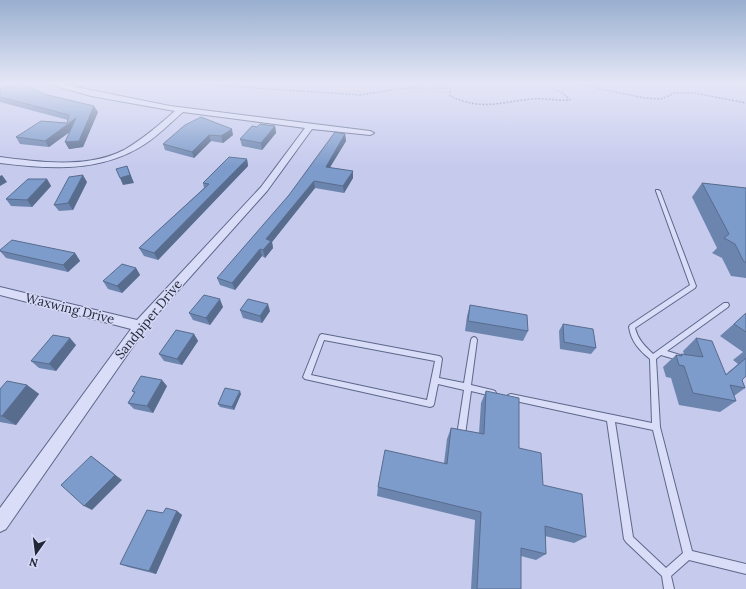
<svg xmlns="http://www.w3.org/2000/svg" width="746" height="589" font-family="Lora,serif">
<rect width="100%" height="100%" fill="#c6caed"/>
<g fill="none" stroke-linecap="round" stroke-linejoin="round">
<g stroke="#5c6889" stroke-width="2">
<g id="service">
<path d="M656,190H658L660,191L696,286L695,288L635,328C638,340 645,346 653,354L724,303H728L729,305L728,307L667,351L680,355L681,357L680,359L678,360L661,355L656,359L660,427L692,551L746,564V574L689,560L671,576L674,589H664L662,576L626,542L624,539L607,421L511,400L508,399L507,397L508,395L511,394L652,423L650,359C639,350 631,341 629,327L630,325L690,285L656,191ZM615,422L653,430L683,553L666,568L633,537Z"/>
<path d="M322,334L439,356L441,357L442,359L439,378L464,383L471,340L472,338L474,337L476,338L477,340L471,385L492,390L495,391L496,393L495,395L492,396L471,391L465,435L464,438L461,439L458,438L457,435L464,390L438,384L434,404L433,406L430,407L305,379L303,377L319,337L320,335ZM324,340L435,361L427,400L311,375Z"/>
</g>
</g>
<g stroke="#5c6889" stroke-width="2">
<g id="minor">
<polygon points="0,84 8,84 0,88"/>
<path d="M49,84H61L170,106L370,131L374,133L370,135L312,129L267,191L150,322L6,529L0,532V508L131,329L0,295V287L137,320L261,187L305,128L183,112C170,123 159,135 145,144C101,173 50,169 0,163V157C40,162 87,169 124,150C143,139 159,125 175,111L91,96Z"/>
</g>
</g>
<g stroke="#5c6889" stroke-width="1.5" stroke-dasharray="2 1.5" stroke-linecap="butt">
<path d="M195,84L360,95L405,88H450V96C482,111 500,102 532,99C545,98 557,101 570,100L564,94L545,84"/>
<polyline points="578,84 644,98 661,99 675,93 695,93 746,103"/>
</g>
<use href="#service" fill="#daddf8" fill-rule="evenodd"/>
<use href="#minor" fill="#daddf8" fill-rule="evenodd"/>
</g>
<g fill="#6c85af">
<polygon points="0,90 44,94 98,112 83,147 69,149 65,142 70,132 49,147 20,144 16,137 67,123 68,120 0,102"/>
<polygon points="185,125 233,135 223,143 211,141 194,158 165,150 163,144"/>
<polygon points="275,126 276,133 262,150 242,146 240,139 257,127"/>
<polygon points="345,134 346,141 330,167 353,178 344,193 315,188 272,242 273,248 265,258 262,256 235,290 220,285 217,278"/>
<polygon points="247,159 248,166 158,260 144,256 139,248 204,188 203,183"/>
<polygon points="47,179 51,186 32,207 11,206 6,199"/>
<polygon points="87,182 73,210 59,211 54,205"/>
<polygon points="702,183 746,188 746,278 731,276 722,258 712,253 717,248 692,197"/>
<polygon points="0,250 75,253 80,261 68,272 6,258 0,251"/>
<polygon points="136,268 140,275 122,293 108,289 103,281"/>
<polygon points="470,305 528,331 523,341 465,331 467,316"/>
<polygon points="223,307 210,325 193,320 189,313"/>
<polygon points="240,310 270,311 262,323 243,318"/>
<polygon points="746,313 746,376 742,380 745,388 734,396 736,401 720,412 679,405 671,378 666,377 663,367 676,355 679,355 681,354 684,354 683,351 696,338 726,374 738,364 733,360 743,352 720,336"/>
<polygon points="563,324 596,348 591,354 560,349 559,331"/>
<polygon points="194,334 198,341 182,365 164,361 159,354"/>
<polygon points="76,345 56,371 39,368 31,361"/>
<polygon points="27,385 39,394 16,425 0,422 0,389"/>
<polygon points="167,386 153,413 134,409 128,403 134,393 132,391"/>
<polygon points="486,391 519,448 543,485 586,537 574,543 545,536 546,554 536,560 521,556 521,589 471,589 475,520 377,496 378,487 444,463 447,439 451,428 479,433 481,403"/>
<polygon points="241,394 234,410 220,407 218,404"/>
<polygon points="177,511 182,515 156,574 128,567 120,564 163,513"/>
</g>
<g fill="#586c8e">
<polygon points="94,106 98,112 83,147 69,149 65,142"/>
<polygon points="76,118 80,124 49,147 45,141"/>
<polygon points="275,126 276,133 262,150 261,143"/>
<polygon points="232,129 233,135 223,143 221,136"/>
<polygon points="345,134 346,141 326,174 326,167"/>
<polygon points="209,135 211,141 194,158 192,152"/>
<polygon points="247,159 248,166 158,260 154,253"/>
<polygon points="127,166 130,173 134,183 123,185 120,178"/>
<polygon points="353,171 353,178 344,193 343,186"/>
<polygon points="2,175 7,182 0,186 0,176"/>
<polygon points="83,175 87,182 73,210 68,203"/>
<polygon points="47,179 51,186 32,207 27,200"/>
<polygon points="314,181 315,188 272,242 273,248 265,258 263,250 266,239"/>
<polygon points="260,249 262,256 235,290 232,283"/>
<polygon points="75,253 80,261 68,272 63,265"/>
<polygon points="136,268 140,275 122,293 117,286"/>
<polygon points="220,299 223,307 210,325 206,318"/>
<polygon points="268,304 270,311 262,323 260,316"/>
<polygon points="194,334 198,341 182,365 177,359"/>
<polygon points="70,338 76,345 56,371 49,364"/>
<polygon points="162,380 167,386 153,413 147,406"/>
<polygon points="27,385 39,394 16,425 2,416"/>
<polygon points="240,391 241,394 234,410 232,407"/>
<polygon points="91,456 122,480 92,510 84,506"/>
<polygon points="177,511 182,515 156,574 149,571"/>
</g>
<g fill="#7d9bcb" stroke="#586c8e">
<polygon points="16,84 26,84 44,94 94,106 79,141 65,142 76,118 45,141 16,137 41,121 67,123 69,115 0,97 0,90"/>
<polygon points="201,117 232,129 221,136 209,135 192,152 163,144 185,125"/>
<polygon points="260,124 275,126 261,143 240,139 252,126 257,127"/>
<polygon points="335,132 345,134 326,167 353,171 343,186 314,181 266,239 271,241 263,250 260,249 232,283 217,278 289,195"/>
<polygon points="229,157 247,159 154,253 139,248 209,184 203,183"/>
<polygon points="127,166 130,175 120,178 116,169"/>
<polygon points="83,175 68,203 54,205 69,177"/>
<polygon points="28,179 47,179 27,200 6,199"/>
<polygon points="702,183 746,188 746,262 744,262 735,244 724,238 729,234"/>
<polygon points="12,240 75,253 63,265 0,251 0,250"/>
<polygon points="122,264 136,268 117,286 103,281"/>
<polygon points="204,295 220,299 206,318 189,313"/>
<polygon points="248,299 268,304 260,316 240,310"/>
<polygon points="470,305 527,315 528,331 468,321"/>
<polygon points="746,313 746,332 734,324"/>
<polygon points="563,324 593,329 596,348 564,342"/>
<polygon points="176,330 194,334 177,359 159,354"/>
<polygon points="53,335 70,338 49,364 31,361"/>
<polygon points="696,338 712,341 726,375 746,358 746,376 742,380 745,388 730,385 736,401 693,393 684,366 679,365 676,355 682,356 681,354 703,357"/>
<polygon points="141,376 162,380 147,406 128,403 135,392 132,391"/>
<polygon points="7,381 27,385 2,416 0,416 0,389"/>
<polygon points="225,388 240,391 232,407 218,404"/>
<polygon points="486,391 519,398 519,448 541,453 543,485 582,494 586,537 545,526 546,554 521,548 521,589 477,589 481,512 378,487 385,450 447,464 451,428 484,434"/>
<polygon points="91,456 115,475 84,506 61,485"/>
<polygon points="166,508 177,511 149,571 120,564 147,510 163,513"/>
</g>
<linearGradient id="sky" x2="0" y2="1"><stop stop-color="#98afcf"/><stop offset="0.5" stop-color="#e5e7f7"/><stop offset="1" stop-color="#e5e7f7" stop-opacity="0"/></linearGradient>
<rect width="746" height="167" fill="url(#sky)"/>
<g text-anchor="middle" stroke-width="3" stroke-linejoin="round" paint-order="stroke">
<g font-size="13" fill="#202839" stroke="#d6d9f5">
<text transform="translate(70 308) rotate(14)" y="5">Waxwing Drive</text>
<text transform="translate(148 319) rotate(-51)" y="5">Sandpiper Drive</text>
</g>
</g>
<g transform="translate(36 553) rotate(194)" stroke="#d6d9f5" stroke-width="3" paint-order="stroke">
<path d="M0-3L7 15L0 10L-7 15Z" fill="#202839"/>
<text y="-6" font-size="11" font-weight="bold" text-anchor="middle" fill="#202839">N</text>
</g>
</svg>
